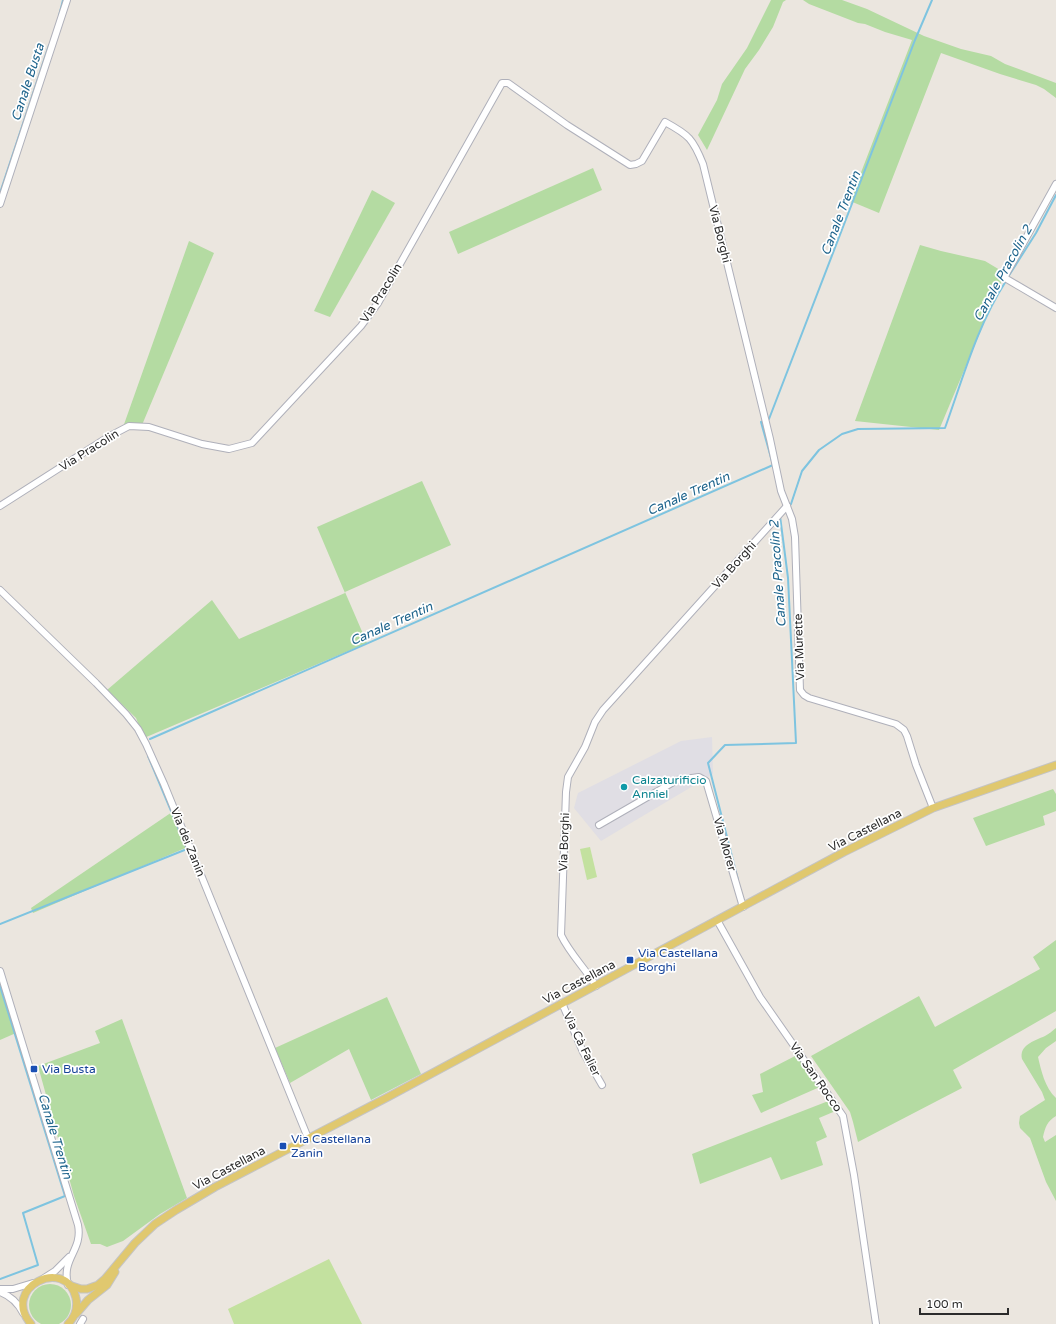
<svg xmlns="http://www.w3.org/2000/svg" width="1056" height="1324" font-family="'Varela Round',sans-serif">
<rect width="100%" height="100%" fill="#ebe6df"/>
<polygon fill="#e0dee4" points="712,737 713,774 601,841 574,808 578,793 681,741"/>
<g fill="#b4dba2">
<polygon points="771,0 786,0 783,2 773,27 759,50 745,69 707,150 698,135 717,100 722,84 747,48"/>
<polygon points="803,0 842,0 867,9 924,36 961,49 991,56 1005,64 1056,83 1056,98 1044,89 1036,85 1000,74 941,53 879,213 850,201 912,40 885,32 865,24 858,23 809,4"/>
<polygon points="593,168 602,190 458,254 449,232"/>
<polygon points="372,190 395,203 330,317 314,311"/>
<polygon points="189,241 214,253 142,425 134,423 122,430"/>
<polygon points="920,245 941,251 985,261 1005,273 939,430 855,421"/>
<polygon points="422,481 451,545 345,592 367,643 144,738 136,718 107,690 212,600 239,639 345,593 317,527"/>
<polygon points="1053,789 1056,794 1056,811 1043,816 1045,825 986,846 973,818"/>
<polygon points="175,810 190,846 33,913 31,908"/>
<polygon points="1056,940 1056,1011 953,1070 962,1088 858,1142 853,1122 850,1112 811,1056 919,996 935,1027 1040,969 1033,957"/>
<polygon points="0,979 16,1033 0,1040"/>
<polygon points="387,997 421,1074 371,1100 349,1049 290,1083 275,1048"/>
<polygon points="122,1019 187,1198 160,1214 123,1241 107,1247 100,1244 91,1244 74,1196 38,1066 100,1043 95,1031"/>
<path d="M1056,1028V1041L1046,1048L1038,1057C1041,1070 1045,1088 1056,1098V1116C1047,1121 1045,1128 1043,1137L1045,1142L1056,1135V1201L1046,1182L1030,1138L1020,1128L1019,1123L1020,1116L1045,1100L1042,1092L1022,1059C1019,1045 1034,1041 1045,1036C1049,1034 1052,1031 1056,1028Z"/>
<polygon points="799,1054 822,1086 761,1113 752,1095 763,1092 760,1074"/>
<polygon points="831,1100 838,1110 819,1118 827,1137 816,1142 823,1165 781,1180 771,1157 700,1184 692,1154"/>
<circle cx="50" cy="1305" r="21"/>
</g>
<g fill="#c3e19f">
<polygon points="590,847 597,877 587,880 580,849"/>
<polygon points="329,1259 362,1324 234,1324 228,1309"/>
</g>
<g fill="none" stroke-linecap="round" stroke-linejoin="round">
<g stroke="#7ec4e0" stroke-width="2">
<polyline points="59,16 63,0"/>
<polyline points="0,193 49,45"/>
<polyline points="1008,277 1036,233 1056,195"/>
<path d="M788,507L791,504L802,471L819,450L842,434L858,429L945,428C963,378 977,326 1006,281"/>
<polyline points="150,739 773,465 761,422 769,419 915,40 932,0"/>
<polyline points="738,880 708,763 725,745 796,743 788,578 780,516"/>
<polyline points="0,924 187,849 148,756"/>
<polyline points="0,986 65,1196 23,1213 38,1265 0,1279"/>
</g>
<g stroke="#afb0ba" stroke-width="8">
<g id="minor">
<polyline points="1056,184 1006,274 1005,278 1056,308"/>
<polyline points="0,204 67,0"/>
<path d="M0,506L108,437L129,426L149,427L202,444L229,449L252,443L361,326L378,303L502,83H508L567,125L630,165L636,164L642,161L665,122C689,135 693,139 703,164L770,439L781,491L792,519L795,537L800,690L804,695L809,698L896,724L904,730L907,736L916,765L933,808"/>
<polyline points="0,590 96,683 126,714 138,729 146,744 164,784 308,1138"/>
<polyline points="599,825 677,780 699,777 706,781 708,788 743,907"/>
<polyline points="717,920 760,997 843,1116 854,1175 876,1324"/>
<path d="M0,971L78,1225C83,1251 61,1258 68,1285"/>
<path d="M596,986C585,968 570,954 561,935L566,792L568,777L585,747L595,722L603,710L787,506"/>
<polyline points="562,1003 583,1052 602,1085"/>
<polyline points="44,1278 55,1271 69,1257"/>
<polyline points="0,1289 13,1289 33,1283"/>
<path d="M0,1292C11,1296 18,1303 23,1313"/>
<polyline points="80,1324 83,1319"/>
</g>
</g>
<g stroke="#c4c4c4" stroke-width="9">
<g id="major">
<polyline points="69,1285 81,1289 87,1289 98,1285 105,1279 135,1243 155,1224 176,1210 215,1187 388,1097 844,852 933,808 1056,765"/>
<polyline points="76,1314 88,1300 107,1285 115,1272"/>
<path d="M31,1324C0,1288 66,1255 76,1298C78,1308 75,1317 68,1324"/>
</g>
</g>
<use href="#minor" stroke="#fff" stroke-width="6"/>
<use href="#major" stroke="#e0c86f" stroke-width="7"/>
</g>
<circle fill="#0f9aa8" stroke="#fff" stroke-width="1.5" cx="624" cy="787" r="4"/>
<g fill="#1a4fb4" stroke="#fff" stroke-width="1.5">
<rect x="626" y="956" width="8" height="8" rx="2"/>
<rect x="30" y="1065" width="8" height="8" rx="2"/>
<rect x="279" y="1142" width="8" height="8" rx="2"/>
</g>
<g text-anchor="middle" stroke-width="3.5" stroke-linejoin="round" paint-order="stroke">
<g font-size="12" fill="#2b2b2b" stroke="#fff">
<text transform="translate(720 234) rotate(76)" y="4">Via Borghi</text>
<text transform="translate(381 293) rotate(-58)" y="4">Via Pracolin</text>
<text transform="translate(89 450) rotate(-32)" y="4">Via Pracolin</text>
<text transform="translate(734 565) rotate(-48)" y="4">Via Borghi</text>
<text transform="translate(799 647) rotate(-92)" y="4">Via Murette</text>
<text transform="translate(865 830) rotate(-27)" y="4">Via Castellana</text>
<text transform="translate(188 842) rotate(68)" y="4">Via dei Zanin</text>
<text transform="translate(564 842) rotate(-88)" y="4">Via Borghi</text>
<text transform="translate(725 844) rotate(74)" y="4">Via Morer</text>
<text transform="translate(579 982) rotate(-28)" y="4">Via Castellana</text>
<text transform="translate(582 1044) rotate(64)" y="4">Via Cà Falier</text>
<text transform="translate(816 1077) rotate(55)" y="4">Via San Rocco</text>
<text transform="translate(229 1168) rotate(-28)" y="4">Via Castellana</text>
</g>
<g font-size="12" fill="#0d838f" stroke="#fff" text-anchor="start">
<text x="632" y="784">Calzaturificio<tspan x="632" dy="14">Anniel</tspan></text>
</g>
<g font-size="12" fill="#164399" stroke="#fff" text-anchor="start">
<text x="638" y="957">Via Castellana<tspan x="638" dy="14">Borghi</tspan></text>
<text x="42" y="1073">Via Busta</text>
<text x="291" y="1143">Via Castellana<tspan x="291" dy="14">Zanin</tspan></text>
</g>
<g font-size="13" font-style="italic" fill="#1e648c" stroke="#fff">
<text transform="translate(27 82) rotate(-72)" y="5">Canale Busta</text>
<text transform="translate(840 213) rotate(-69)" y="5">Canale Trentin</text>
<text transform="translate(1002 273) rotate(-61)" y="5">Canale Pracolin 2</text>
<text transform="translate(688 493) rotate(-24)" y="5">Canale Trentin</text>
<text transform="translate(777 574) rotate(-94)" y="5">Canale Pracolin 2</text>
<text transform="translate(391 623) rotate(-24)" y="5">Canale Trentin</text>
<text transform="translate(56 1136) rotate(73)" y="5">Canale Trentin</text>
</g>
</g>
<path d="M920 1308v6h88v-6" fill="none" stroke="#2b2b2b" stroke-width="2"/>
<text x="926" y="1308" font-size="12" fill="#2b2b2b" stroke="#ffffff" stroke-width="3" paint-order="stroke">100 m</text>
</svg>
